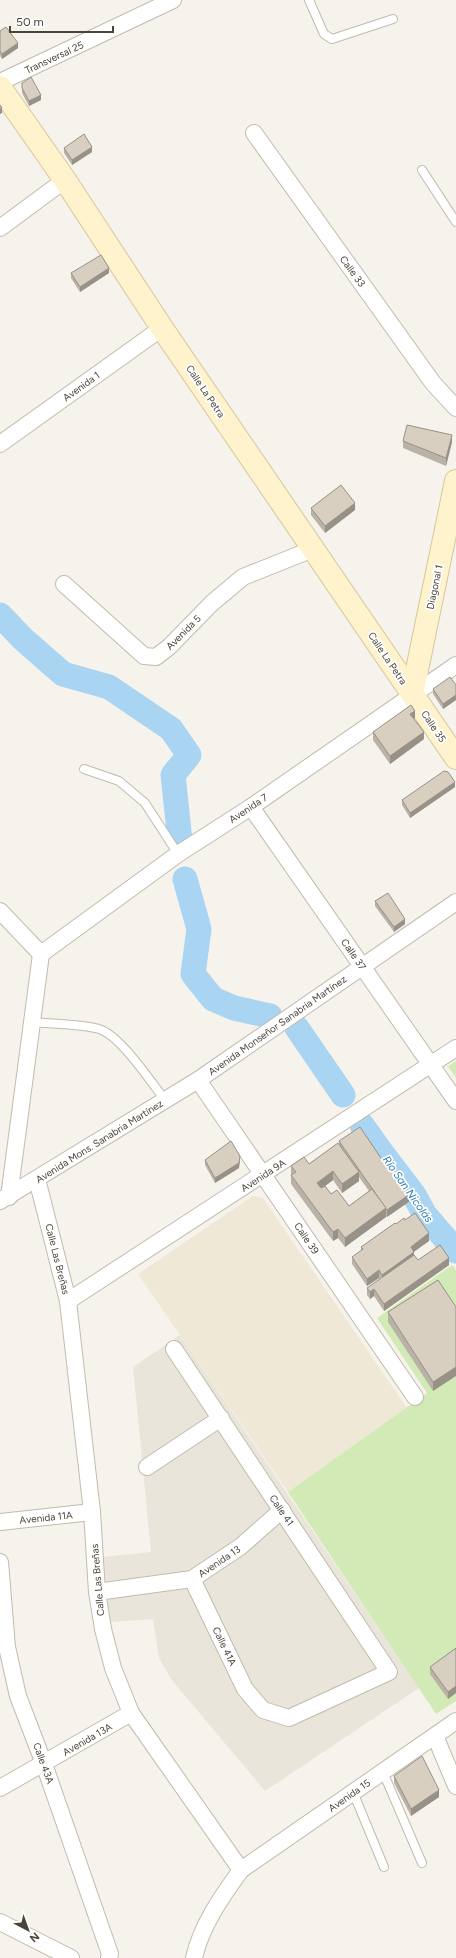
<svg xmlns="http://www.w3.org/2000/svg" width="456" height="1958" font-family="Figtree,sans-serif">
<rect width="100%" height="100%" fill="#f6f3ec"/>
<polygon fill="#eae5da" points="180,1335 419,1688 265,1791 171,1679 159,1658 153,1619 110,1622 103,1557 151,1552 133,1367"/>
<polygon fill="#efe8d6" points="253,1196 263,1198 407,1408 288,1492 138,1274"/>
<g fill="#d2eab5">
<polygon points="456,1061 456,1078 448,1066"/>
<polygon points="452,1265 456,1270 456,1701 436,1714 288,1492 427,1393 377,1318"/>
</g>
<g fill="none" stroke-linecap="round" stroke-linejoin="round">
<g stroke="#a9d4f2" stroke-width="25">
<polyline points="0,615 23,639 63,674 109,687 171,729 189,755 173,775 180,841"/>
<polyline points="185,879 199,929 193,974 213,999 234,1008 270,1016"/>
<polyline points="297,1028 343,1095"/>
<polyline points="362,1125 379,1149 414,1195 425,1215 456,1251"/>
</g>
<g stroke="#c2bbae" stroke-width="10">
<g id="lane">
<polyline points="309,0 324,34 332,39 393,19"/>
<polyline points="422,170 456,222"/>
<polyline points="84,769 119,781 145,803 178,854"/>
<path d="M32,1022C51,1024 82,1024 99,1029C120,1035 151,1082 165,1100"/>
<polyline points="383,1772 422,1863"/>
<polyline points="353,1792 384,1867"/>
</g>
</g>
<g stroke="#c2bbae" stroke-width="18">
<g id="street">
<polyline points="0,82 173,0"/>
<polyline points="254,133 433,383 456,408"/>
<polyline points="0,228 65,180"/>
<polyline points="0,444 162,328"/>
<polyline points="64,584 144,656 156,657 169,647 212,603 243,577 313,549"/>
<polyline points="251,807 456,1101"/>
<polyline points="0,911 41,954"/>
<polyline points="41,954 178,854 251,807 456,665"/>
<polyline points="198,1080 415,1397"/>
<polyline points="37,1179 68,1301 92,1512 97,1592 103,1629 113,1668 131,1713 241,1870"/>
<polyline points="9,1197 41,954"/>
<polyline points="0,1201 198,1080 456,902"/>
<polyline points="68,1301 456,1048"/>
<polyline points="174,1349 389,1672 289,1718 263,1710 245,1689 192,1579"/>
<polyline points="147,1467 221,1418"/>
<polyline points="0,1522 92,1512"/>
<polyline points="0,1562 7,1647 18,1696 44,1764 110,1954 109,1958"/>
<polyline points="97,1592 192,1579 240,1547 282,1510"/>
<polyline points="435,1736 456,1786"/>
<polyline points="0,1788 131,1713"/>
<polyline points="0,1922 71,1958"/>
<path d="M194,1958C201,1926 222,1896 241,1870L456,1721"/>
</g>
</g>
<g stroke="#d6c79b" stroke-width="24">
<g id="secondary">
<polyline points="0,87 65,180 162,328 456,758"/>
<polyline points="412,694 456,481"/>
</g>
</g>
<use href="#lane" stroke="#fff" stroke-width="8"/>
<use href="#street" stroke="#fff" stroke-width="16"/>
<use href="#secondary" stroke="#fff3cd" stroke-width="22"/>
</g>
<g fill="#bab2a6" fill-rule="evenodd">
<polygon points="0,31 18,48 2,59 0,56"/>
<polygon points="22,83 41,100 29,106 22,93"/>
<polygon points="64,148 92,152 72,165 64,153"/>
<polygon points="71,273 109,273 80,292 71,278"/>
<polygon points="403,441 452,442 446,466 403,448"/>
<polygon points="311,508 355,510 325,533 311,515"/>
<polygon points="456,685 456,700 443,709 433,694 433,689"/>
<polygon points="415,718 414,719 424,739 390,764 373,740 373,732"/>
<polygon points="455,787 410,818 402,805 402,800"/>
<polygon points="375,901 405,924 394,932 375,906"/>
<path d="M339,1141L410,1201L387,1217L386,1216V1217L345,1247L338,1238L333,1241L291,1184V1166L309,1164L339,1144ZM359,1177L369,1191L349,1206L331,1194L325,1186L333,1180L342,1193L359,1181Z"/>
<polygon points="205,1160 240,1161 239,1168 215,1183 205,1165"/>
<polygon points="405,1220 429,1241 414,1251 414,1256 418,1260 449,1265 384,1311 374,1296 370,1299 367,1295 367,1288 380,1279 379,1278 367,1286 352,1264 352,1257 361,1251 361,1247 396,1224"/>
<polygon points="438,1280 433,1391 388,1322 388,1312"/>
<polygon points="456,1648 456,1693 448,1699 430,1674 430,1667"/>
<polygon points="394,1776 439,1797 411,1816 394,1783"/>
</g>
<g fill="#979187">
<polygon points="18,43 18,48 2,59 2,54"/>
<polygon points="41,95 41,100 29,106 29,101"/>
<polygon points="2,108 2,113 0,114 0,110"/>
<polygon points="92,147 92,152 72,165 72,160"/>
<polygon points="109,268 109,273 80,292 80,287"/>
<polygon points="452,435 452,442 446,466 446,458"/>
<polygon points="355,503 355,510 325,533 325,526"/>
<polygon points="456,695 456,700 443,709 443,704"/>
<polygon points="415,711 415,718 410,721 410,714"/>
<polygon points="424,732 424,739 390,764 390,756"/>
<polygon points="455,782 455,787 410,818 410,813"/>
<polygon points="405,919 405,924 394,932 394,927"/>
<polygon points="240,1156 239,1168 215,1183 215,1178"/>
<polygon points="333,1171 333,1180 317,1192 317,1183"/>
<polygon points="359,1172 359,1181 342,1193 342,1184"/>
<polygon points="410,1194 410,1201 387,1217 387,1210"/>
<polygon points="386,1208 386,1217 345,1247 345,1238"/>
<polygon points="338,1229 338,1238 333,1241 333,1232"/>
<polygon points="429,1233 429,1241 411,1254 411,1247"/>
<polygon points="414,1252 414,1259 382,1282 382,1275"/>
<polygon points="449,1258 449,1265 384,1311 384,1304"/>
<polygon points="379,1270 379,1278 367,1286 367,1279"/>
<polygon points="374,1289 374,1296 370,1299 370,1292"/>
<polygon points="456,1367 456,1376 433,1391 433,1382"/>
<polygon points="456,1686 456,1693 448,1699 448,1692"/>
<polygon points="439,1790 439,1797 411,1816 411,1809"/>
</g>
<g fill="#d8cfc1" stroke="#979187">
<polygon points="6,27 18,43 2,54 0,51 0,31"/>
<polygon points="31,77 41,95 29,101 22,88 22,83"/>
<polygon points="0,105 2,108 0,110"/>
<polygon points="84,134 92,147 72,160 64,148"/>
<polygon points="101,255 109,268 80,287 71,273"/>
<polygon points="407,425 452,435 446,458 403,441"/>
<polygon points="341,485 355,503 325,526 311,508"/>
<polygon points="450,677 456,685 456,695 443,704 433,689"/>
<polygon points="411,705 415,711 410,714 424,732 390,756 373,732"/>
<polygon points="444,771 448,772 455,782 410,813 402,800"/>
<polygon points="388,893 405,919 394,927 375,901"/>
<polygon points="360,1127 383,1161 386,1159 410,1194 387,1210 339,1141"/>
<polygon points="231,1141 240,1156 239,1163 215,1178 205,1160"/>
<polygon points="338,1143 359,1172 342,1184 333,1171 317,1183 321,1188 325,1186 331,1194 337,1190 349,1206 372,1189 386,1208 345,1238 338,1229 333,1232 291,1175 296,1172 291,1166 304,1157 309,1164"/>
<polygon points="415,1213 429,1233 411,1247 414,1252 382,1275 379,1270 367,1279 352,1257 363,1249 361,1247 395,1223 396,1224 404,1218 405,1220"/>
<polygon points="440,1245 449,1258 384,1304 374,1289 370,1292 367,1288 414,1255 418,1260"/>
<polygon points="438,1280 456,1307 456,1367 433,1382 388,1312"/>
<polygon points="456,1648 456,1686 448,1692 430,1667"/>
<polygon points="422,1756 439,1790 411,1809 394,1776"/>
</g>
<g text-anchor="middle" stroke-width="3.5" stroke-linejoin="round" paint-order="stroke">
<g font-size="10" fill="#4b4439" stroke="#fff">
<text transform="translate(54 57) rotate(-25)" y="4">Transversal 25</text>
<text transform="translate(353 271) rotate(54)" y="4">Calle 33</text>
<text transform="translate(81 386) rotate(-36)" y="4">Avenida 1</text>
<text transform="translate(206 391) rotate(56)" y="4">Calle La Petra</text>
<text transform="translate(434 587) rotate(-78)" y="4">Diagonal 1</text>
<text transform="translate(183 632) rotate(-45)" y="4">Avenida 5</text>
<text transform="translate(388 658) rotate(56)" y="4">Calle La Petra</text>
<text transform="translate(434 726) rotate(56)" y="4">Calle 35</text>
<text transform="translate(248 808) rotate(-34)" y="4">Avenida 7</text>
<text transform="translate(354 954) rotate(55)" y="4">Calle 37</text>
<text transform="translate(277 1025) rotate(-35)" y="4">Avenida Monseñor Sanabria Martínez</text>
<text transform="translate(99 1141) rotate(-32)" y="4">Avenida Mons. Sanabria Martínez</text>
<text transform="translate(263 1175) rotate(-33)" y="4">Avenida 9A</text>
<text transform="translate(307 1238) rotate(56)" y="4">Calle 39</text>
<text transform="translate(58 1259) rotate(76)" y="4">Calle Las Breñas</text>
<text transform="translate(282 1510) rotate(56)" y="4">Calle 41</text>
<text transform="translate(46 1517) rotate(-6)" y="4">Avenida 11A</text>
<text transform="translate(219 1561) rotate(-34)" y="4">Avenida 13</text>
<text transform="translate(97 1580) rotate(-95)" y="4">Calle Las Breñas</text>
<text transform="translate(225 1646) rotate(64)" y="4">Calle 41A</text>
<text transform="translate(87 1739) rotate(-30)" y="4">Avenida 13A</text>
<text transform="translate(44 1763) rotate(70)" y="4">Calle 43A</text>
<text transform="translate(349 1795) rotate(-35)" y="4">Avenida 15</text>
</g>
<g font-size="11" font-style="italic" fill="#2e7ab2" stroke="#fff">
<text transform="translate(408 1189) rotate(55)" y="4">Río San Nicolás</text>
</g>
</g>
<g transform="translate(28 1930) rotate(139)" stroke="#ffffff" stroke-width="3" paint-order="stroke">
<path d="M0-3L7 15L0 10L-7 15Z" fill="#4b4439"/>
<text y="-6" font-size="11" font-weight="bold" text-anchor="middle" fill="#4b4439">N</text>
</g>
<path d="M10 26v6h103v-6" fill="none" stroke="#4b4439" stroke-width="2"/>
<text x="16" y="26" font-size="12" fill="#4b4439" stroke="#ffffff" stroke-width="3" paint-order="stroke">50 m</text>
</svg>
